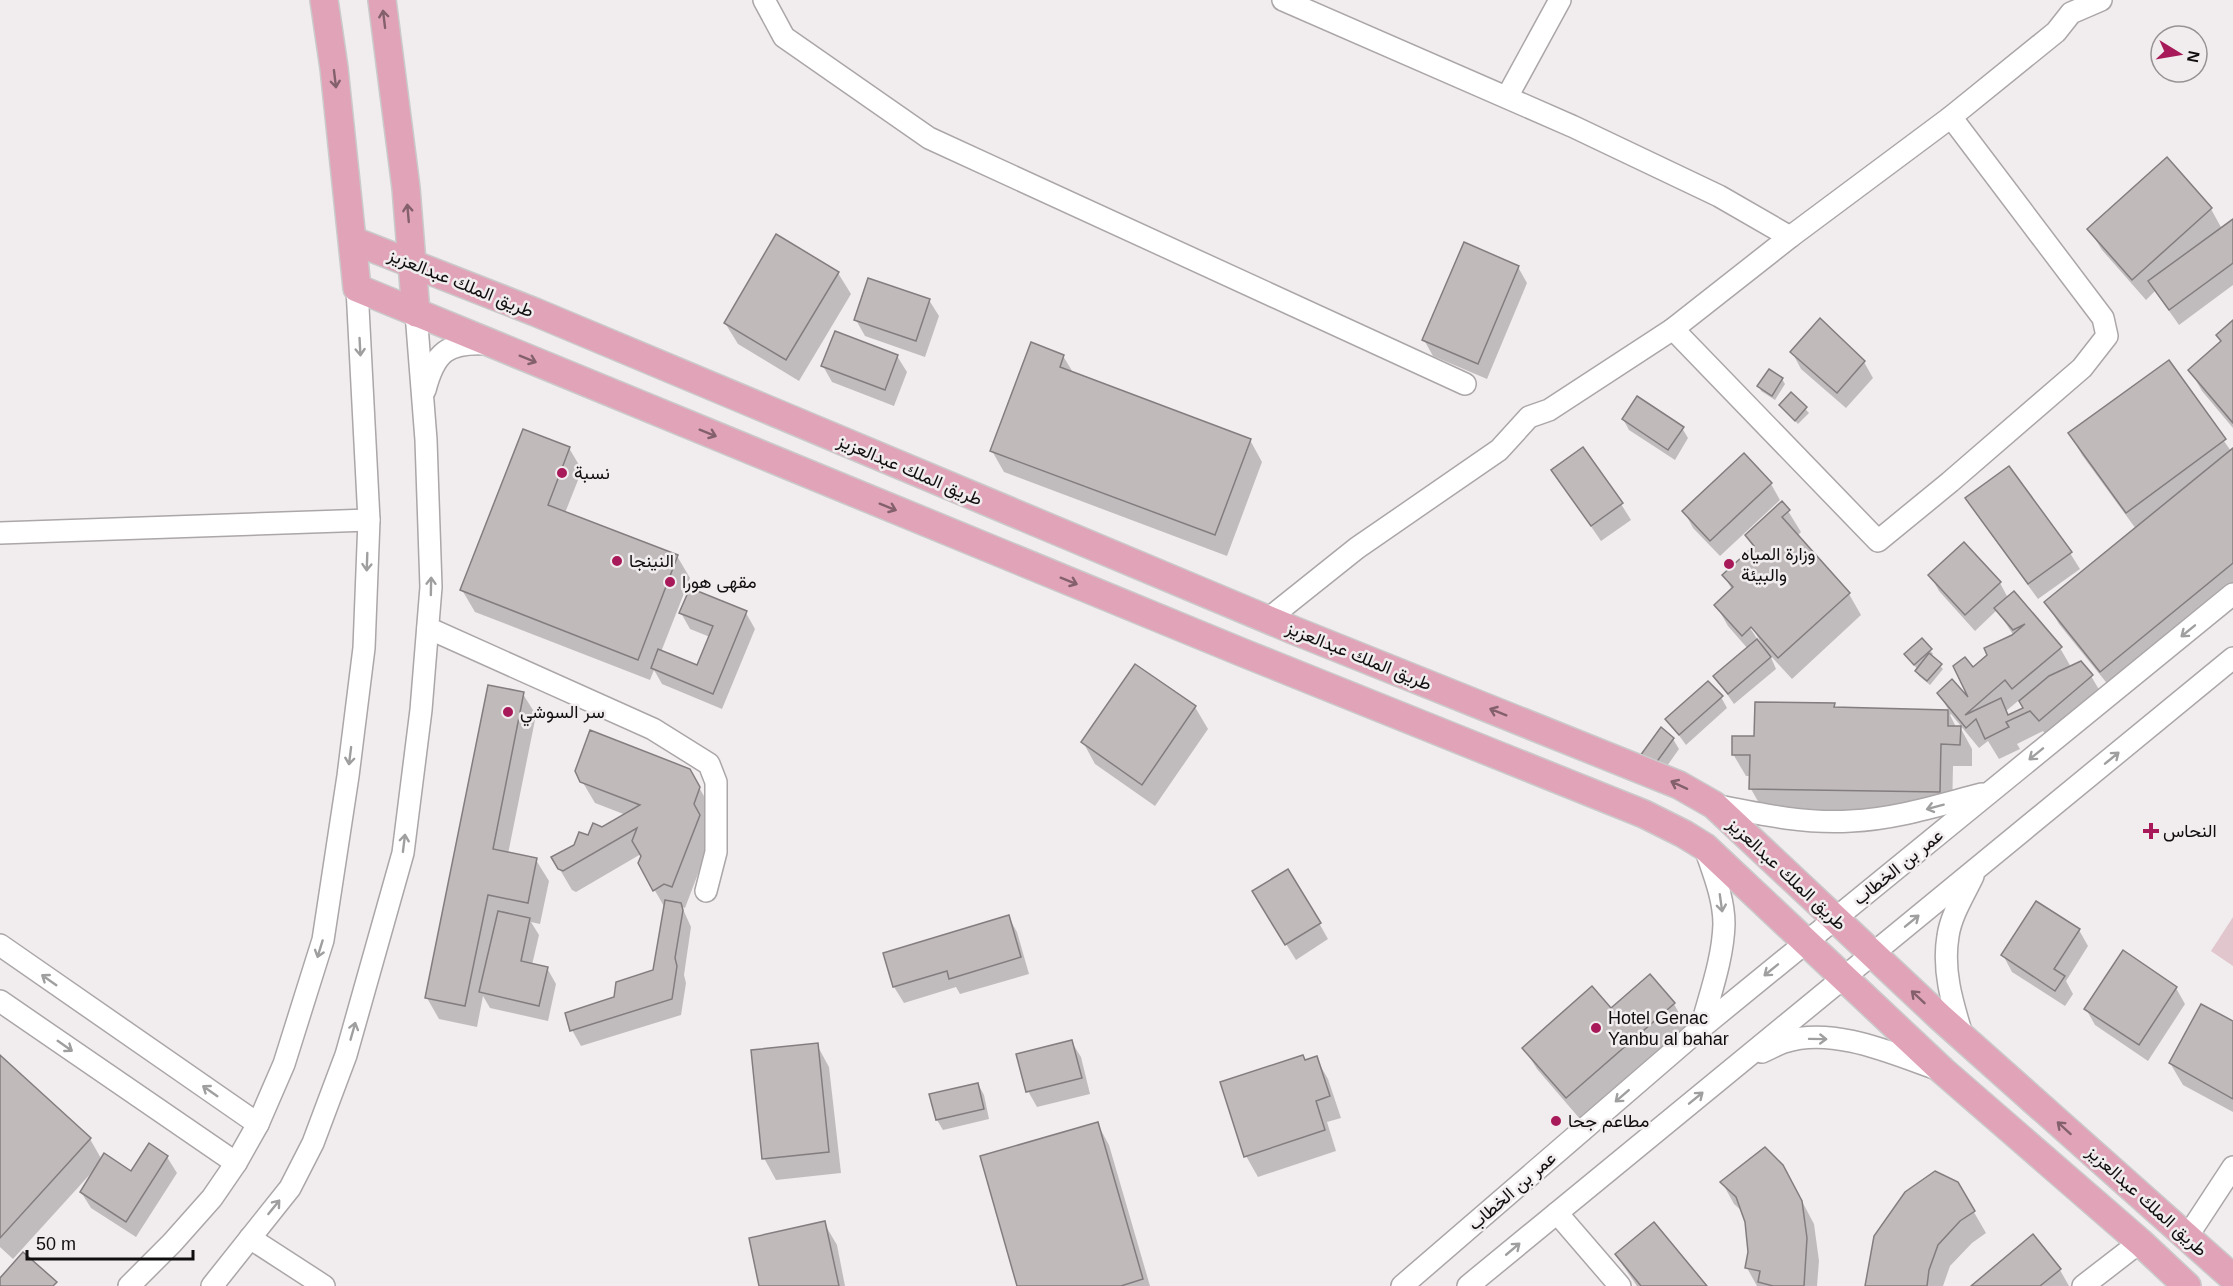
<svg xmlns="http://www.w3.org/2000/svg" width="2233" height="1286" font-family="Helvetica,Vazirmatn,sans-serif">
<rect width="100%" height="100%" fill="#f1eced"/>
<polygon fill="#e1c6cd" points="2233,917 2233,966 2211,951"/>
<g fill="#0003" fill-rule="evenodd">
<polygon points="2167,159 2211,209 2222,229 2233,221 2233,285 2179,325 2155,291 2146,300 2102,250 2089,229"/>
<polygon points="1518,267 1527,283 1487,379 1433,356 1424,340"/>
<polygon points="838,273 851,294 799,381 738,344 725,323"/>
<polygon points="929,300 939,316 925,357 865,336 856,320"/>
<polygon points="2233,322 2233,428 2202,391 2190,370 2222,342 2218,335"/>
<polygon points="1792,352 1864,362 1873,378 1846,408 1801,369"/>
<polygon points="897,356 907,372 894,406 832,382 823,366"/>
<polygon points="1063,356 1074,374 1250,440 1262,462 1227,556 1004,472 992,451"/>
<polygon points="2168,362 2231,451 2233,450 2233,595 2114,692 2059,624 2046,602 2136,529 2082,455 2070,434"/>
<polygon points="1769,371 1782,379 1785,384 1775,400 1761,391 1759,386"/>
<polygon points="1792,394 1809,413 1798,424 1781,405"/>
<polygon points="1623,419 1682,428 1688,438 1675,460 1629,430"/>
<polygon points="569,448 582,470 565,513 677,556 690,578 661,652 698,667 710,637 690,629 681,613 746,613 755,629 722,709 662,684 654,670 650,680 475,612 462,590"/>
<polygon points="1553,471 1621,504 1631,520 1601,541"/>
<polygon points="1771,484 1780,500 1720,556 1693,528 1684,511"/>
<polygon points="1967,499 2070,553 2080,569 2038,599 1977,515"/>
<path d="M1788,511L1801,532L1797,536L1849,594L1861,615L1792,679L1770,655L1776,669L1734,704L1715,677L1748,649L1728,626L1716,605L1732,590L1724,575L1754,548L1746,535ZM1748,620L1764,648V649L1746,622Z"/>
<path d="M1964,544L2000,583L2008,598L2060,648L2071,667L2091,676L2104,698L2052,742L2043,731L2017,744L2020,749L1999,759L1988,741L1979,748L1951,714L1950,715L1956,727H1960L1972,749V766H1953L1952,813L1763,810L1751,789V776H1746L1733,754L1755,738L1834,705L1836,709L1949,711L1939,693L1971,702L1973,669L2014,636L1997,610L1975,631L1939,591L1930,575ZM2018,701L2025,709L2010,716L2006,711Z"/>
<polygon points="1930,650 1933,654 1931,657 1943,669 1930,685 1919,676 1916,672 1918,670 1906,655"/>
<polygon points="1136,666 1195,707 1208,729 1155,806 1095,764 1083,742"/>
<polygon points="523,694 536,715 508,854 536,860 549,881 540,924 531,922 539,935 532,965 547,968 556,984 548,1021 490,1008 483,996 477,1027 439,1019 427,998"/>
<polygon points="1721,697 1727,708 1686,745 1667,719"/>
<polygon points="1673,739 1679,749 1660,776 1648,767"/>
<polygon points="689,770 712,810 712,837 685,908 682,907 691,927 684,975 686,983 681,1015 581,1046 572,1030 654,972 665,908 639,863 642,856 641,854 576,892 572,890 553,858 626,815 595,803 576,771"/>
<polygon points="1263,907 1319,923 1328,939 1296,960"/>
<polygon points="1008,916 1017,932 1029,974 960,994 956,987 904,1003 894,987"/>
<polygon points="2079,930 2088,946 2066,981 2073,994 2065,1006 2012,972 2003,955"/>
<polygon points="1650,976 1674,1004 1686,1026 1580,1119 1537,1069 1524,1048 1611,1010"/>
<polygon points="2176,988 2185,1004 2148,1061 2095,1025 2086,1009"/>
<polygon points="2233,1023 2233,1112 2183,1085 2170,1063"/>
<polygon points="1071,1041 1081,1057 1090,1094 1037,1107 1028,1091"/>
<polygon points="817,1045 829,1067 841,1173 776,1180 764,1158"/>
<polygon points="0,1057 90,1139 102,1160 131,1173 167,1157 177,1173 136,1237 91,1208 81,1192 94,1172 93,1171 13,1259 0,1247"/>
<polygon points="1316,1058 1328,1079 1341,1118 1327,1122 1336,1151 1258,1177 1246,1156 1305,1062"/>
<polygon points="978,1084 984,1095 989,1119 943,1130 937,1120 931,1096"/>
<polygon points="1097,1123 1109,1145 1150,1286 1019,1286"/>
<polygon points="1722,1182 1795,1188 1814,1224 1819,1261 1817,1286 1757,1286 1747,1268 1749,1252 1747,1222 1743,1212 1734,1204"/>
<polygon points="1957,1183 1986,1233 1972,1243 1950,1266 1943,1286 1866,1286"/>
<polygon points="824,1223 837,1245 845,1286 760,1286"/>
<polygon points="1616,1255 1705,1286 1637,1286"/>
<polygon points="2060,1270 2069,1286 1973,1286"/>
</g>
<g fill="#c0babb" stroke="#837d7f" stroke-width="1.5">
<polygon points="2167,157 2212,208 2132,280 2087,229"/>
<polygon points="2233,219 2233,263 2169,310 2148,281"/>
<polygon points="776,234 839,272 786,360 724,323"/>
<polygon points="1464,242 1519,266 1478,364 1422,340"/>
<polygon points="868,278 930,299 916,341 854,320"/>
<polygon points="1820,318 1865,361 1837,393 1790,352"/>
<polygon points="2233,320 2233,423 2188,370 2221,341 2216,335"/>
<polygon points="835,331 898,355 885,390 821,366"/>
<polygon points="1031,342 1064,355 1060,367 1251,439 1215,535 990,451"/>
<polygon points="2169,360 2226,439 2126,513 2068,433"/>
<polygon points="1769,369 1783,378 1772,396 1757,386"/>
<polygon points="1791,392 1807,407 1795,421 1779,405"/>
<polygon points="1637,396 1684,427 1668,450 1622,419"/>
<polygon points="523,429 570,447 548,505 678,555 638,660 460,590"/>
<polygon points="1583,447 1623,503 1591,526 1551,470"/>
<polygon points="2233,448 2233,563 2100,672 2044,602"/>
<polygon points="1744,453 1772,483 1710,541 1682,511"/>
<polygon points="2009,466 2072,552 2028,584 1965,498"/>
<polygon points="1782,501 1790,510 1782,517 1850,593 1778,658 1751,627 1742,636 1714,605 1733,587 1722,575 1754,546 1745,535"/>
<polygon points="1964,542 2001,582 1965,615 1928,575"/>
<polygon points="690,588 747,611 713,694 651,668 658,649 697,665 713,626 679,613"/>
<polygon points="2014,591 2062,647 2012,689 2005,680 1965,715 2001,698 2008,715 2023,708 2019,701 2049,676 2081,661 2093,675 2039,721 2030,711 2006,722 2009,727 1985,739 1976,719 1966,728 1937,693 1952,679 1968,697 1953,666 1965,657 1973,667 1987,655 1984,648 2012,635 2025,624 2013,630 1994,608"/>
<polygon points="1922,638 1932,649 1914,665 1904,654"/>
<polygon points="1757,639 1771,657 1728,694 1713,676"/>
<polygon points="1929,653 1942,664 1927,681 1915,671"/>
<polygon points="1135,664 1196,706 1142,785 1081,742"/>
<polygon points="1708,681 1723,696 1679,735 1665,719"/>
<polygon points="488,685 524,692 493,849 537,858 528,903 488,895 465,1006 425,998"/>
<polygon points="1755,702 1835,703 1834,707 1948,710 1948,726 1961,726 1960,745 1941,744 1940,792 1749,789 1750,755 1732,755 1732,736 1754,736"/>
<polygon points="1661,727 1674,738 1653,767 1640,756"/>
<polygon points="590,730 690,769 700,787 694,804 700,815 672,887 664,884 653,891 638,863 641,856 632,841 637,828 563,871 558,869 551,857 574,845 579,832 588,835 593,823 602,827 640,805 580,782 575,771"/>
<polygon points="1288,869 1321,923 1285,945 1252,891"/>
<polygon points="665,900 681,903 683,910 675,958 677,966 672,999 570,1031 565,1013 614,997 616,982 653,970"/>
<polygon points="2036,901 2080,929 2054,969 2065,976 2055,991 2001,955"/>
<polygon points="498,911 530,918 521,961 548,967 539,1006 479,992"/>
<polygon points="1009,915 1021,957 949,979 947,971 893,987 883,953"/>
<polygon points="2123,950 2177,987 2139,1045 2084,1009"/>
<polygon points="1650,974 1675,1003 1566,1098 1522,1048 1592,986 1611,1008"/>
<polygon points="2201,1004 2233,1021 2233,1099 2169,1063"/>
<polygon points="1072,1040 1082,1078 1026,1092 1016,1054"/>
<polygon points="818,1043 829,1152 762,1159 751,1050"/>
<polygon points="0,1055 91,1138 0,1238"/>
<polygon points="1303,1055 1305,1060 1317,1056 1330,1096 1316,1101 1325,1130 1244,1157 1220,1082"/>
<polygon points="978,1083 984,1109 936,1120 929,1094"/>
<polygon points="1098,1122 1143,1279 1121,1286 1017,1286 980,1156"/>
<polygon points="149,1143 168,1156 126,1222 80,1192 104,1153 131,1171"/>
<polygon points="1765,1147 1783,1165 1802,1201 1807,1238 1804,1286 1773,1286 1758,1282 1760,1271 1745,1268 1748,1252 1745,1222 1736,1197 1720,1182"/>
<polygon points="1935,1171 1958,1182 1975,1211 1960,1221 1938,1245 1929,1270 1927,1286 1865,1286 1874,1236 1905,1192"/>
<polygon points="825,1221 839,1286 759,1286 749,1238"/>
<polygon points="1654,1222 1707,1286 1641,1286 1615,1254"/>
<polygon points="2033,1234 2061,1269 2040,1286 1971,1286"/>
<polygon points="23,1252 57,1282 53,1286 0,1286 0,1278"/>
</g>
<g fill="none" stroke-linecap="round" stroke-linejoin="round">
<g stroke="#aba6a7" stroke-width="24">
<g id="minor">
<polyline points="764,0 784,37 929,138 1465,384"/>
<polyline points="1283,0 1572,126 1719,196 1790,237"/>
<polyline points="1507,97 1560,0"/>
<polyline points="1673,329 1878,541 1950,482 2082,368 2107,336 2103,318 1951,117"/>
<path d="M425,390C435,352 447,342 487,344"/>
<polyline points="0,533 369,520"/>
<polyline points="1268,619 1357,548 1499,450 1529,417 1549,410 1673,329 1790,237 1951,117 2056,32 2071,13 2101,0"/>
<polyline points="428,628 653,729 709,764 716,782 716,852 706,891"/>
<path d="M1714,805C1759,814 1805,824 1851,821C1896,819 1939,805 1982,794"/>
<polyline points="0,945 258,1124"/>
<polyline points="0,1001 236,1163"/>
<path d="M1701,1028C1710,994 1723,959 1724,924C1724,898 1713,872 1705,848"/>
<path d="M1963,1038C1953,1005 1942,972 1948,936C1951,915 1964,895 1973,876"/>
<path d="M1762,1052C1769,1049 1776,1045 1784,1042C1832,1026 1892,1053 1937,1069"/>
<polyline points="1557,1213 1620,1286"/>
<polyline points="2187,1237 2233,1167"/>
<polyline points="250,1238 324,1286"/>
<polyline points="129,1286 172,1243 212,1198 236,1163 258,1124 284,1064 323,940 348,776 364,648 369,520 357,288"/>
<polyline points="212,1286 290,1188 313,1143 346,1055 403,853 421,710 431,587 426,440 416,313"/>
<polyline points="1402,1286 1701,1028 2233,594"/>
<polyline points="1468,1286 2233,658"/>
<polyline points="2083,1286 2140,1242"/>
</g>
</g>
<g stroke="#cacaca" stroke-width="30">
<g id="major">
<polyline points="324,0 334,68 357,288 1246,654 1644,814 1684,834 1705,847 1943,1071 2140,1242 2187,1286"/>
<polyline points="382,0 406,188 416,313"/>
<polyline points="354,241 535,312 1293,630 1679,785 1714,805 1941,1018 2233,1278"/>
</g>
</g>
<use href="#minor" stroke="#fff" stroke-width="21"/>
<use href="#major" stroke="#e1a3b8" stroke-width="27"/>
</g>
<defs><path id="oneway-shaft" d="M-6 0H5M1.5-3L5.5 0L1.5 3" fill="none" stroke-width="1.6" stroke-linecap="round" stroke-linejoin="round" transform="scale(1.5)"/></defs>
<g stroke="#83606c">
<use href="#oneway-shaft" transform="translate(384 19) rotate(-97)"/>
<use href="#oneway-shaft" transform="translate(335 79) rotate(83)"/>
<use href="#oneway-shaft" transform="translate(408 213) rotate(-95)"/>
<use href="#oneway-shaft" transform="translate(528 359) rotate(22)"/>
<use href="#oneway-shaft" transform="translate(708 433) rotate(22)"/>
<use href="#oneway-shaft" transform="translate(888 507) rotate(22)"/>
<use href="#oneway-shaft" transform="translate(1069 581) rotate(22)"/>
<use href="#oneway-shaft" transform="translate(1498 712) rotate(-158)"/>
<use href="#oneway-shaft" transform="translate(1679 785) rotate(-155)"/>
<use href="#oneway-shaft" transform="translate(1918 997) rotate(-137)"/>
<use href="#oneway-shaft" transform="translate(2064 1128) rotate(-138)"/>
</g>
<g stroke="#9f9f9f">
<use href="#oneway-shaft" transform="translate(360 347) rotate(87)"/>
<use href="#oneway-shaft" transform="translate(367 562) rotate(92)"/>
<use href="#oneway-shaft" transform="translate(431 586) rotate(-89)"/>
<use href="#oneway-shaft" transform="translate(2188 631) rotate(141)"/>
<use href="#oneway-shaft" transform="translate(2036 754) rotate(141)"/>
<use href="#oneway-shaft" transform="translate(350 756) rotate(97)"/>
<use href="#oneway-shaft" transform="translate(2112 758) rotate(-39)"/>
<use href="#oneway-shaft" transform="translate(1935 807) rotate(165)"/>
<use href="#oneway-shaft" transform="translate(404 843) rotate(-83)"/>
<use href="#oneway-shaft" transform="translate(1721 903) rotate(82)"/>
<use href="#oneway-shaft" transform="translate(1912 921) rotate(-39)"/>
<use href="#oneway-shaft" transform="translate(320 949) rotate(107)"/>
<use href="#oneway-shaft" transform="translate(1771 970) rotate(141)"/>
<use href="#oneway-shaft" transform="translate(49 980) rotate(-145)"/>
<use href="#oneway-shaft" transform="translate(353 1031) rotate(-74)"/>
<use href="#oneway-shaft" transform="translate(1818 1039) rotate(1)"/>
<use href="#oneway-shaft" transform="translate(65 1046) rotate(35)"/>
<use href="#oneway-shaft" transform="translate(210 1091) rotate(-145)"/>
<use href="#oneway-shaft" transform="translate(1622 1096) rotate(139)"/>
<use href="#oneway-shaft" transform="translate(1696 1098) rotate(-39)"/>
<use href="#oneway-shaft" transform="translate(274 1207) rotate(-51)"/>
<use href="#oneway-shaft" transform="translate(1513 1249) rotate(-40)"/>
</g>
<g fill="#a71959" stroke="#f1eced" stroke-width="2">
<circle cx="562" cy="473" r="6"/>
<circle cx="617" cy="561" r="6"/>
<circle cx="1729" cy="564" r="6"/>
<circle cx="670" cy="582" r="6"/>
<circle cx="508" cy="712" r="6"/>
<path d="M2148 822h6v6h6v6h-6v6h-6v-6h-6v-6h6z"/>
<circle cx="1596" cy="1028" r="6"/>
<circle cx="1556" cy="1121" r="6"/>
</g>
<g text-anchor="middle" stroke-width="5" stroke-linejoin="round" paint-order="stroke">
<g font-size="18" fill="#100e0f" stroke="#f1eced">
<text transform="translate(461 283) rotate(22)" y="6">طريق الملك عبدالعزيز</text>
<text transform="translate(910 470) rotate(23)" y="6">طريق الملك عبدالعزيز</text>
<text transform="translate(1359 656) rotate(22)" y="6">طريق الملك عبدالعزيز</text>
<text transform="translate(1898 867) rotate(-39)" y="6">عمر بن الخطاب</text>
<text transform="translate(1787 874) rotate(43)" y="6">طريق الملك عبدالعزيز</text>
<text transform="translate(1512 1191) rotate(-41)" y="6">عمر بن الخطاب</text>
<text transform="translate(2147 1201) rotate(42)" y="6">طريق الملك عبدالعزيز</text>
</g>
<g font-size="18" fill="#100e0f" stroke="#f1eced" text-anchor="start">
<text x="574" y="479">نسبة</text>
<text x="1741" y="560">وزارة المياه<tspan x="1741" dy="21">والبيئة</tspan></text>
<text x="629" y="567">النينجا</text>
<text x="682" y="588">مقهى هورا</text>
<text x="520" y="718">سر السوشي</text>
<text x="2163" y="837">النحاس</text>
<text x="1608" y="1024">Hotel Genac<tspan x="1608" dy="21">Yanbu al bahar</tspan></text>
<text x="1568" y="1127">مطاعم جحا</text>
</g>
</g>
<g transform="translate(2179 54) rotate(101)"><circle r="28" fill="#f1eced" stroke="#979394" stroke-width="1.5"/>
<path d="M0-4.5L10 22L0 15L-10 22Z" fill="#a71959"/>
<text y="-9" font-size="16" font-weight="bold" text-anchor="middle" fill="#100e0f">N</text>
</g>
<path d="M27 1250v9h166v-9" fill="none" stroke="#100e0f" stroke-width="3"/>
<text x="36" y="1250" font-size="18" fill="#100e0f" stroke="#f1eced" stroke-width="4.5" paint-order="stroke">50 m</text>
</svg>
